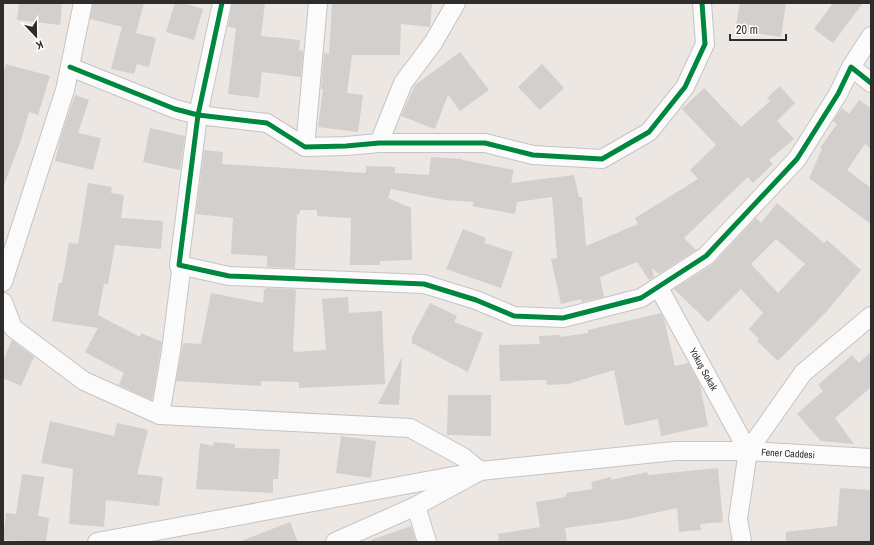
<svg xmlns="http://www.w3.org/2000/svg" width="874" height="545" font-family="'Archivo Narrow',sans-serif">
<rect width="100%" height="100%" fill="#ece7e2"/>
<g fill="#d2cfcc" fill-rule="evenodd">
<polygon points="19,3 62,3 60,25 17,20"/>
<polygon points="93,3 144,3 136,33 156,38 149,67 137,64 134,74 111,69 122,27 90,19"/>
<polygon points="175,3 183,3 203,9 194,40 166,32"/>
<polygon points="232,3 265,3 261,36 300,40 299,50 303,51 301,77 262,72 259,98 228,94 236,28 228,27"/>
<polygon points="332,3 432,3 430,27 401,24 400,55 352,55 347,93 363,95 358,132 318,127 323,89 321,89 324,53 329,54"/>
<polygon points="740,3 786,3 781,37 735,30"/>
<polygon points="833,3 863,3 833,43 814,29"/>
<polygon points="460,52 489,90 460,111 448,95 435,129 401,116 415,85"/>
<polygon points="6,64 50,76 38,115 29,112 21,140 4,185 3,75"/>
<polygon points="542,64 564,88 540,110 518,87"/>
<polygon points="780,86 795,103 777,121 794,139 769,160 773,164 753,183 748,177 684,238 696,250 659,274 652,268 654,277 649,280 637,262 600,277 604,297 582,302 581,299 561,304 551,259 557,258 552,197 517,202 515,214 472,206 474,202 445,200 391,189 388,198 411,208 412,260 380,261 380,265 350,265 351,218 317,216 317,210 300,210 299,215 297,214 295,268 267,267 267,256 231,254 233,218 196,214 204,150 223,152 222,164 366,173 366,166 395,167 395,173 429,175 431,157 462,159 462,160 514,170 511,183 574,175 579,197 582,197 586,246 638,224 635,218 698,179 690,170 716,145 682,109 704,88 741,127 770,101 767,98"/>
<polygon points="75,95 89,100 78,133 101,138 93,170 55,161 61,136"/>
<polygon points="859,100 871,108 871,149 865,144 847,170 871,188 871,224 809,178 822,149 820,148 837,124 833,121 842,108 849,114"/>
<polygon points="150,128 185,136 180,170 143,162"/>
<polygon points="88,183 112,187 111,193 124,195 121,218 163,221 161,249 115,245 108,284 104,284 98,315 140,337 141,333 162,342 152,400 119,385 124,373 85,352 98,328 52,321 59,283 62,283 69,243 78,244"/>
<path d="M777,203L824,243L827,240L861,270L828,310L778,361L757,341L759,339L749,329L763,313L741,289L708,322L674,289L712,265L756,218L761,223ZM776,239L805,264L778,293L751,264Z"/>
<polygon points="463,229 486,238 484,243 513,252 501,288 446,269"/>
<polygon points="266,288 294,289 296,291 293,350 295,352 326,350 322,299 348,297 349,313 382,311 385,384 299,388 299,382 261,381 261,386 176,381 183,343 201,344 211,293 263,303 264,290"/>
<polygon points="430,303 457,316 454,322 483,333 468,372 412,343 412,337"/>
<polygon points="661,313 664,319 675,366 688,363 700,385 708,426 661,436 658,419 625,426 614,370 568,384 547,385 546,380 500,381 499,345 540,344 539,336 560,335 561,337 588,333 588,330"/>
<polygon points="12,340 34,357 21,386 3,378 3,361"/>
<polygon points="871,352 871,387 835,418 854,444 821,441 797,414 823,391 818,385 852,355 859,363"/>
<polygon points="402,357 399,405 378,404"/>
<polygon points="448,395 491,395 491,436 447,435"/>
<polygon points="50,421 114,436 117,423 148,430 137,474 163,477 159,506 106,500 104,527 69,524 73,469 41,463"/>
<polygon points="341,436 376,441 371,478 336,473"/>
<polygon points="214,442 235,444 235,448 280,449 278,479 273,479 273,493 196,489 200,443 213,446"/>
<polygon points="718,468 723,522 700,524 701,530 679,532 677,508 623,520 565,528 567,542 499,542 498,534 540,527 536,502 566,497 566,493 593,489 591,482 611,477 611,480 647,472 648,475"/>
<polygon points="22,474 44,477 38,516 49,518 46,542 3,540 6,513 16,514"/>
<polygon points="840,488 871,490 871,542 786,542 786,532 837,526"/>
<polygon points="290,522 298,542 241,542 241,541"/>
<polygon points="411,526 416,542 372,542 371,540"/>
</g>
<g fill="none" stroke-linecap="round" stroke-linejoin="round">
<g stroke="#c5c4c3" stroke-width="20">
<g id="street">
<polyline points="222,3 198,115 179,265 229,276 424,284 476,300 514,316 563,318 641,298 706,256 797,159 838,94 851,67 871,83"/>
<polyline points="70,67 175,109 198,115 267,123 305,147 346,146 379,143 485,143 533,155 602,159 649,132 685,87 705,44 702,3"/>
<polyline points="851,67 871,36"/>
<polyline points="379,143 403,83 433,43 456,3"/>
<polyline points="305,147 318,3"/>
<polyline points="3,282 65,90 83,3"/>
<polyline points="659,288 748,451"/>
<polyline points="3,302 13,328 84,381 160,415 410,428 463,457 480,471"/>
<polyline points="160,415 171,351 181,271 179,265"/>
<polyline points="416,506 427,542"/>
<polyline points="97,542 464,474"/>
<polyline points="335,542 416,506 480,471 675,451 748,451 871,458"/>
<polyline points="742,542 738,519 748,451 803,373 871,316"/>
</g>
</g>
<use href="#street" stroke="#fcfbfb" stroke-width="18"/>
<g stroke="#fff" stroke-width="8">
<g id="cycleway">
<polyline points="222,3 198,115 179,265 229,276 424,284 476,300 514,316 563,318 641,298 706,256 797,159 838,94 851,67 871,83"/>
<polyline points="70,67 175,109 198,115 267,123 305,147 346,146 379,143 485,143 533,155 602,159 649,132 685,87 705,44 702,3"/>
</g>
</g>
<use href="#cycleway" stroke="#00873e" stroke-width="5"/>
</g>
<g text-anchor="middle" stroke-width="3" stroke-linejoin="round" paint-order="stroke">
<g font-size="10" fill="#2d2d2d" stroke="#fff">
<text transform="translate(704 369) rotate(61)" y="4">Yokuş Sokak</text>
<text transform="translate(788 453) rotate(3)" y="4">Fener Caddesi</text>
</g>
</g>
<rect width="874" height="545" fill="none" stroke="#2d2d2d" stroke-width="8"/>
<g transform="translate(36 36) rotate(158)" stroke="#ffffff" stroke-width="3" paint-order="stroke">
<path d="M0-3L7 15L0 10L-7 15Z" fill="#2d2d2d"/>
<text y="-6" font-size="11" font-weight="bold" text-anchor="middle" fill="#2d2d2d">K</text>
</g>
<path d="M730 34v6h56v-6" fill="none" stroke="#2d2d2d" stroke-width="2"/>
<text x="736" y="34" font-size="12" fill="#2d2d2d" stroke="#ffffff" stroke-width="3" paint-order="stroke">20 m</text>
</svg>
